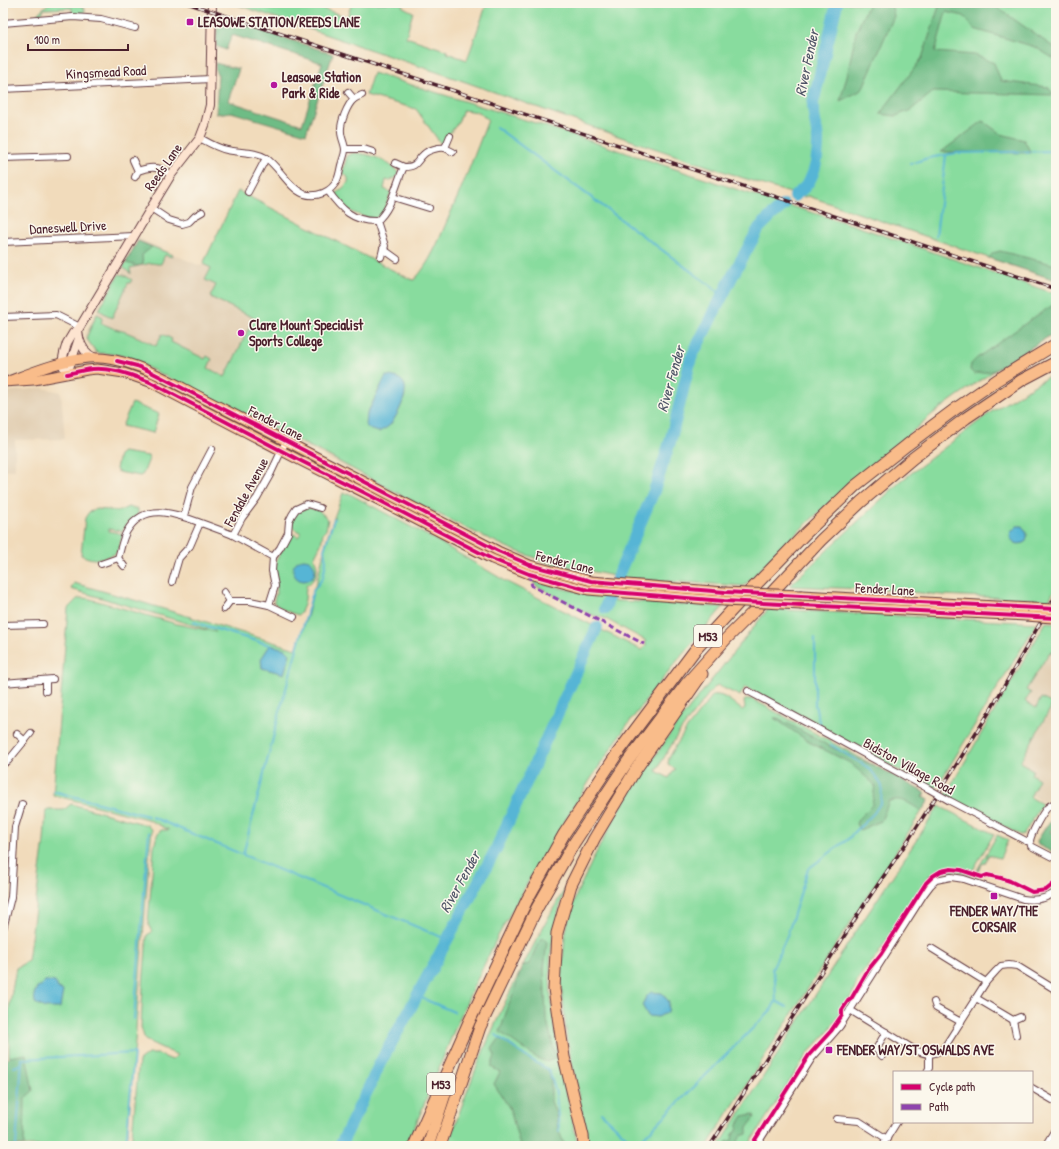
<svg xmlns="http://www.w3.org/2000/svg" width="1059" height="1149" font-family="'Patrick Hand',sans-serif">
<rect width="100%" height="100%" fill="#fbf7ec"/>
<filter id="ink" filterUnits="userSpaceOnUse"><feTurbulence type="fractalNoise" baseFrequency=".025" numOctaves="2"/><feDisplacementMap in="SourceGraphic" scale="8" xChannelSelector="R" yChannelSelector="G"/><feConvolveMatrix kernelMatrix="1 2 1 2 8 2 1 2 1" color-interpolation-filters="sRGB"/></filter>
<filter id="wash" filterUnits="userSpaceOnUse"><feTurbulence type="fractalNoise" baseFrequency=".012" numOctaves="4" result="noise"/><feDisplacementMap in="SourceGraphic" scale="16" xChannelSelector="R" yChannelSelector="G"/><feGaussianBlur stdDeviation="0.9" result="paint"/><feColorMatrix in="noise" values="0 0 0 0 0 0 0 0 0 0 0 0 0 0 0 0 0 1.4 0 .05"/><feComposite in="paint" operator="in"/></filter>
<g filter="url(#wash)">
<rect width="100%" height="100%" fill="#f1dbbb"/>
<g fill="#e1cdb1">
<polygon points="238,191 382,372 379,429 357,443 349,470 272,429 153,369 132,360 118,355 95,354 84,336 116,275 122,276 121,267 138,238 200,266 203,263"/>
<polygon points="42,388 61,392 65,439 15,440 15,470 3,470 3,392"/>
<polygon points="1056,651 1056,798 1051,798 1043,802 981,763 1049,653"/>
</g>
<g fill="#88dc9e" stroke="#697e64" fill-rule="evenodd">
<polygon points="49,3 77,3 85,9 84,14 72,14 72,8 44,9 41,15 38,15 38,13"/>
<polygon points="232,3 306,3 347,17 352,3 401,3 403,7 413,12 406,37 448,51 447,53 467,60 487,3 1056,3 1056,280 989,258 808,196 804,197 770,187 621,137 460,80"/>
<path d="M373,73L548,127L781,204L753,232L719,295L696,342L686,371L664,454L647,499L614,576L546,562L511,549L468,529L397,493L325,454L124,356L112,354L97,353L86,338L97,314L103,317L101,323L115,329L126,332L140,338L156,346L162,334L172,339L171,342L205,359L207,356L212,359L208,368L225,377L254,318L210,297L216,285L205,280L211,268L203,264L238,191L410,279L414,280C430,263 438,242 447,221C462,188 475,154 488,120L478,112L463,110C459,121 457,125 449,134C446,137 445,141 441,144L416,109L366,95ZM386,376L405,395L399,410L389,426L367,414Z"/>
<path d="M353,153C369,153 387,160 398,172V176L390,181L386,180L384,189L391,192L383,213L374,219C355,215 345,211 336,194C342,187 354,183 345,174L342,175L347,156Z"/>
<path d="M787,205L847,223L1056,294V332C1017,356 979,380 942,407C927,417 914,431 900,442C845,487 793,534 744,586L619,578L628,560L663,474L675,436L695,359L713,319L760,229Z"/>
<polygon points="138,241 173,255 172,257 165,255 161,264 158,264 151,263 130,268 131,274 123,267"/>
<polygon points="119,274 124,275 132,280 130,283 128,283 112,318 99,310"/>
<polygon points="128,368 152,377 227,415 236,423 146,377 128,369"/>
<polygon points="1056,372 1056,587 1049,600 942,595 889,590 789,586 901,481 991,412"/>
<polygon points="132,403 159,414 153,433 122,426"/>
<polygon points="123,452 148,456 149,459 143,474 140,476 118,472 117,471 116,469 119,455"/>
<polygon points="303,454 358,484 358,485 301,458"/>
<path d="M343,493L345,494L348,493L439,542L507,582L641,650L646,646L645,640L604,618L589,614L535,585L533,580L564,589L604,596L603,600L723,607L671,668L625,728L590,780L531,876L498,936L472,990L454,1031L419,1117L406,1146H341L377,1071L381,1062L409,1014L423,985L481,882L555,726L598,629L595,627L513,811L480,877L404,1019L397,1028L390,1044L379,1062L339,1146H131L139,1061L148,1054H158L172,1060L177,1055L145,1040L141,1027L143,986L147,935L152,932L148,924L154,847L157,835L161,830H169L147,819L53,795L68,608C78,600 74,596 90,599L177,624L216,632L71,589L74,583L134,600L296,649L308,614L313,591L317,581L328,534Z"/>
<path d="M128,507L138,509V514L126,525L122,531L109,529V531L123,534L117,552L115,554C100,559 96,562 81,555L85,518L89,512L97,509L120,511Z"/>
<path d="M309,508L318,510L328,519L326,530L323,533L321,544L314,558C320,569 317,579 306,586C305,598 306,604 299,615C289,613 282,609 274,603V600L277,590L275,563L290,535L294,534L298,537L301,533L294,529L292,525L293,522L291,521C295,513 301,509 309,508Z"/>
<path d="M768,609L1037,623L935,790L826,731L745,687L740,696L717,685L710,692L678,734L656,771L669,778L675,769L668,764L669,758L677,744L688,727L713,695C724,693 734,704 742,710L745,708L744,701L747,699H752L925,793L922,797L929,800L707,1146H589L567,1040L561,980L565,936L569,916L577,893L595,855L619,810L632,790L676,725Z"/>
<polygon points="1046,622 1056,623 1056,651 1049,653 1026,690 1031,693 1025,701 1036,708 1041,698 1053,704 1020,762 1033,770 1031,774 1039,779 1030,797 1042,804 1024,834 1020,835 945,796"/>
<polygon points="71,804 147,825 152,830 149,858 127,1146 3,1146 3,1063 6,1061 9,1057 9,1009 16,968 28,961 44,841 46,810 64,810"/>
<polygon points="939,806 994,834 970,875 957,871 936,872 927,878 876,957 863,972 857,982 852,995 841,1009 840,1014 827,1033 808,1053 748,1146 719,1146 851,939"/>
<polygon points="997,835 1008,840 1000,858 988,855 986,862 981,865 977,874 975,874"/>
<path d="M565,888C558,914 550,941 550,969C550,1029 566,1088 578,1146H448C477,1056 518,970 565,888Z"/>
</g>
<g fill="#6ebc85" stroke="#5c6e58">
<polygon points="869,3 891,3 894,16 862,90 840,101 847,76 856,32"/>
<polygon points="940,3 991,3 1056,49 1056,60 1035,47 974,29 964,16 946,12 935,52 975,55 994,63 1001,81 1048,87 1054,95 933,92 911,110 896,116 880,114 922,58"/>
<polygon points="218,16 333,54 306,134 231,112 216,114 218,74 216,73 215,63 239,69 228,101 302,125 322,63 232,35 226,50 216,46"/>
<polygon points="983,121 1001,134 1024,140 1031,153 941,152"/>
<polygon points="138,241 152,247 142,255 143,265 136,266 134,265 126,263"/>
<polygon points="1000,251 1056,265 1056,280 989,258 993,253"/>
<polygon points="1056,303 1056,332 993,371 974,374 970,370 971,364 977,358 1033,318"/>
<path d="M774,718H778L831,747L882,769L925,793L922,797L929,800L922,811C909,804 904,797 889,801L881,821L860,830L856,824L858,819L872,805L875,785L850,763L811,743Z"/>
<polygon points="1056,818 1056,829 1051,830 1050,832 1056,833 1056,854 1038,845 1037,841 1047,825"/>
<path d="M543,938L547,942L544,969L546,1016L556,1058L547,1062L537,1058L500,1032C506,1010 516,988 522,966L529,964L538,943Z"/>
<polygon points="499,1039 507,1042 525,1056 549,1070 551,1082 551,1101 556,1114 558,1129 565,1146 520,1146 510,1109 494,1084 500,1072 491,1067 495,1056 492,1049"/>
<polygon points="26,1054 33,1091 25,1098 24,1146 3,1146 3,1063 6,1061 9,1057"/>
<polygon points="753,1114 755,1117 747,1128 747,1134 741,1136 735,1146 728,1146 726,1142 732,1140 733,1134 737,1131 738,1124 743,1116"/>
</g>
<g fill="#56b5d5" stroke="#506a80">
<path d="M386,376C391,376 399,377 403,382C411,391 396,418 390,425C387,428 382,430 379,432L371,430L366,426L367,414Z"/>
<path d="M1017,526H1022C1027,533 1029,535 1025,542C1018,546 1013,543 1010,537L1011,532Z"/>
<circle cx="304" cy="570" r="11"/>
<polygon points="270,645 285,649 290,654 284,674 262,668 261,659"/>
<polygon points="45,981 55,982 58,988 63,991 60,1008 45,1008 35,1003 34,994 37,988 41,986"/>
<polygon points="651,992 662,993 669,1002 668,1012 658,1017 648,1016 642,1005 646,997"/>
</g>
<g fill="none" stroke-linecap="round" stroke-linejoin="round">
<g stroke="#56b5d5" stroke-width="2">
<polyline points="496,127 723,295"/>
<polyline points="910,164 928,158 957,153 1056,151"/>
<polyline points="936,236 946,155"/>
<polyline points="193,622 270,645"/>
<polyline points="815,638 815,705 820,726"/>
<polyline points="53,791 148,816"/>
<polyline points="152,817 446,939"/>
<polyline points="243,855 281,707 313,591 323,578 326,561 324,550 334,519"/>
<polyline points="417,996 454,1012"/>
<polyline points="776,1001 787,1007"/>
<polyline points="134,1019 149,832"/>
<polyline points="496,1035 525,1056 549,1070 556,1093 559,1131"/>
<polyline points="14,1067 22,1064"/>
<polyline points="601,1113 631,1141"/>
<polyline points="16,1146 22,1059 134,1053 126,1146"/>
<polyline points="631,1146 631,1141 642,1139 771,1010 776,1001 775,979 772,969 787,936 808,869 847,840 874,813 881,802 882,786 877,778 869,768 831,745"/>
</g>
<g stroke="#56b5d5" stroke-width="12">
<path d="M795,196C799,192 805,188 808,183C816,171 818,154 818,140C817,128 813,116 813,103L837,3"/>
<polyline points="617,578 654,491 670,442 691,358 734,273 759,228 773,214 784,205"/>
<polyline points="605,608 608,600"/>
<polyline points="340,1146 372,1081 379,1065 410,1009 496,849 597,627"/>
</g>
</g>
</g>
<g filter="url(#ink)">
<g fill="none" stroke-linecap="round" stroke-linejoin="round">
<g stroke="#633b41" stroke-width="8">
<g id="street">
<polyline points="3,23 73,17 101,19 135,28"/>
<polyline points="3,89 211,79"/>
<polyline points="348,92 354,99"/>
<path d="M200,138C209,143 217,148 227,150C240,153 255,151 266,158C279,167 289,188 304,194C316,198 332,192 337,180C340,174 340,167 342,162C343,158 345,154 345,150C345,144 341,138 341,132C340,123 347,105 354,99C357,97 360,96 362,95"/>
<polyline points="445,148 453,152"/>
<polyline points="345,149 364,149 373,152"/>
<polyline points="3,158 68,156"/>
<polyline points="133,160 138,171"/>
<polyline points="395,163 404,167"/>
<path d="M135,177L138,171C150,166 161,166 171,175"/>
<path d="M328,191C341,209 353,222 377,221C393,207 395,185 404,167C418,167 416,161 424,154C428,150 439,147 445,148L450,136"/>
<polyline points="248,192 266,158"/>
<polyline points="393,197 429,208"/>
<polyline points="151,208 169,220 182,224 189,222 195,216 202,212"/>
<polyline points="377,221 385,246 383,249"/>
<polyline points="3,242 134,236"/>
<polyline points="381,257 383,249 397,259"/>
<polyline points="3,317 56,315 80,327"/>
<polyline points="184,516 192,487 212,449"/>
<polyline points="273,557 280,548 288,533 289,521 292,515 296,509 307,504 320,508"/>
<polyline points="118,558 124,566"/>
<path d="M101,564L118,558C121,549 122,539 127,531C145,501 176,514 201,523C212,527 223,531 233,535"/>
<polyline points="172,582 179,558 190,546 200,523"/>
<polyline points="224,592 230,601"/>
<polyline points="269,605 294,617"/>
<polyline points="224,609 230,601 250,601 269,605 275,586 272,571 273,557 233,535 242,518 257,498 270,475 286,441"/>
<polyline points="3,625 43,624"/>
<polyline points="46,680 46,691"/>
<polyline points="3,683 53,679"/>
<polyline points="748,691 929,789"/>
<polyline points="17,734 25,741"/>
<polyline points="3,764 8,761 31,733"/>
<polyline points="950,801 1026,841 1030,841 1031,846 1056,859"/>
<path d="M1030,841C1031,833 1042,814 1047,808C1050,805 1052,804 1056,803"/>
<polyline points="3,929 11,897 15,827 22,804"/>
<polyline points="931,948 986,982"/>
<polyline points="976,998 1013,1020 1020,1017"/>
<polyline points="934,1002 936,1008 961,1022"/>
<path d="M850,1010L915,1050C927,1055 933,1056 944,1048L986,982L996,971L1001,966L1009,965L1017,966L1056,990"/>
<polyline points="1013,1020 1016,1035"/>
<polyline points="882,1056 876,1049 886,1032"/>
<polyline points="927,1072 929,1068 929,1054"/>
<polyline points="1032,1088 1056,1102"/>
<polyline points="837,1119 859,1121 887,1139"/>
<path d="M756,1146L812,1058L840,1026L924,894L930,886L936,880L951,877L964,879L1023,899C1035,901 1046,899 1056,892"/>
<polyline points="882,1146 897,1122"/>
<polyline points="1045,1146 1056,1128"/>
</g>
</g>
<g stroke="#633b41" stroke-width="10">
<g id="secondary">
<path d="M79,338C82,348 86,354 95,358"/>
<polyline points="67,374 62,363 64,353 67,343 73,333 78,330 151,208 171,175 200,138 205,125 210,105 212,3"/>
<polyline points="67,374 79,338 78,330"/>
</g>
</g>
<g stroke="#633b41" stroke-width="11">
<g id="primary">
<path d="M11,380C35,371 63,360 88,358C104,357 122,361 136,366C157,373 176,384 195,394L498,551L530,565L591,581L725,592"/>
<polyline points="3,382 34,380 87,370 97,369 124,373 150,382 301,461 365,493 492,559 529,574 588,590 724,601"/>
<polyline points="802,595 1031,608"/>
<polyline points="801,605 1026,616"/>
</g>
</g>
<g stroke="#633b41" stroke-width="13">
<g id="highway">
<polyline points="414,1146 469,1022 527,900 564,834 617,754 695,650 744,597 806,533 855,486 907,445 958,407 997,380 1056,344"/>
<polyline points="428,1146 449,1082"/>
<polyline points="440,1146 480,1027 537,908 574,843 628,761 686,684 726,639 762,603 821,540 861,502 913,458 966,418 1022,380 1056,362"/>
<polyline points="584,1146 583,1136 564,1057 554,989 557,933 571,885 594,839 636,769 702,674"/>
</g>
</g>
<use href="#street" stroke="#fff" stroke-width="6"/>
<use href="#secondary" stroke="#fde4d0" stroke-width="8"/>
<use href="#primary" stroke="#f9bc8a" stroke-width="9"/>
<use href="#highway" stroke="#f9bc8a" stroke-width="11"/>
<g stroke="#4a1f2b" stroke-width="3.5">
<g id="rail">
<polyline points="187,3 1056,289"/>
<polyline points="710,1146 866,902 909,839 955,767 990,711 1056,595"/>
</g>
</g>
<use href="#rail" stroke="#fbf7ec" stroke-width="2" stroke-dasharray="6" stroke-linecap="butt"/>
<g stroke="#633b41" stroke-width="8" stroke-linecap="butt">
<polyline id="street-bridge" points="929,789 950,801"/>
</g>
<g stroke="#633b41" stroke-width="11" stroke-linecap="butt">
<g id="primary-bridge">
<polyline points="725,592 802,595"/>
<polyline points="724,601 801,605"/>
<polyline points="1031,608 1056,609"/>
<polyline points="1026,616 1052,618"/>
</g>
</g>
<use href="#street-bridge" stroke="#fff" stroke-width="6"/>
<use href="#primary-bridge" stroke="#f9bc8a" stroke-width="9"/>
<polyline stroke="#8e44ad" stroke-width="3" stroke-dasharray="6 3" stroke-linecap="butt" points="529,574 532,586 644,644"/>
<g stroke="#fbf7ec" stroke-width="6">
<g id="cycleway">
<polyline points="117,361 137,366 149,371 286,441 498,551 530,565 591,581 725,592 1056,609"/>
<path d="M67,374C76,372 84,370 92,369C112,367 131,375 150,382L301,461L365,493L492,559L529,574L588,590L724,601L1056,618"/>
<polyline points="751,1146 809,1055 831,1031 842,1015 842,1010 848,1001 851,999 868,970 881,954 926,883 933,876 941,871 951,869 961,870 982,877 987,875 1001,878 1010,881 1032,892 1046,890 1056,882"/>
</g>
</g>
<use href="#cycleway" stroke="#d6006c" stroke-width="4"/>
</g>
</g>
<g fill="#b5179e" stroke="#fbf7ec" stroke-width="1.5">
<rect x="186" y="18" width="8" height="8" rx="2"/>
<circle cx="274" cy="85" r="4"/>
<circle cx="241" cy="333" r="4"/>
<rect x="990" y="892" width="8" height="8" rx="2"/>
<rect x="825" y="1046" width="8" height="8" rx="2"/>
</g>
<g text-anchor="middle" stroke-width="3" stroke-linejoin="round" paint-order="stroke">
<g fill="#fbf7ec" stroke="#7f6065" stroke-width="1">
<rect x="694" y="625" width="28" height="22" rx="3"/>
<rect x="427" y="1073" width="28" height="22" rx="3"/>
</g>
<g font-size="13" font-weight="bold" fill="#4a1f2b">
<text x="708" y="641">M53</text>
<text x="441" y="1089">M53</text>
</g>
<g font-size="14" font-weight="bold" fill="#4a1f2b" stroke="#fbf7ec" text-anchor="start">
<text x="198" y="27">LEASOWE STATION/REEDS LANE</text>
<text x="282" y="82">Leasowe Station<tspan x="282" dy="16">Park &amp; Ride</tspan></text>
<text x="249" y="330">Clare Mount Specialist<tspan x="249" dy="16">Sports College</tspan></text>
<text x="994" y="916" text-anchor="middle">FENDER WAY/THE<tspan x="994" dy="16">CORSAIR</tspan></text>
<text x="837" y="1055">FENDER WAY/ST OSWALDS AVE</text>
</g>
<g font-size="14" fill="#4a1f2b" stroke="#fbf7ec">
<text transform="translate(106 72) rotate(-3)" y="5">Kingsmead Road</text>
<text transform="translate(163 167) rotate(-55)" y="5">Reeds Lane</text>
<text transform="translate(68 227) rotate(-3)" y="5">Daneswell Drive</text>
<text transform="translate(276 423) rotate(27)" y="5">Fender Lane</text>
<text transform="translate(246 492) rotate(-61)" y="5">Fendale Avenue</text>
<text transform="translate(565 562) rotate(14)" y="5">Fender Lane</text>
<text transform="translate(885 589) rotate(3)" y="5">Fender Lane</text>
<text transform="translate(909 766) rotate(29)" y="5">Bidston Village Road</text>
</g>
<g font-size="15" font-style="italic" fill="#4e5466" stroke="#fbf7ec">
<text transform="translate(807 63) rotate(-78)" y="5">River Fender</text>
<text transform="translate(671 379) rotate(-74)" y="5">River Fender</text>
<text transform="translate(460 882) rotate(-61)" y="5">River Fender</text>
</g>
</g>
<rect width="1059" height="1149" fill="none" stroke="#fbf7ec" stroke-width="16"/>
<rect x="893" y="1071" width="140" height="52" fill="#fbf7ec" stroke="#b4a19f"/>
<rect x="901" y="1084" width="20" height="6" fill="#d6006c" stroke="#b4a19f"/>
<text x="929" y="1091" font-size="12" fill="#4a1f2b">Cycle path</text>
<rect x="901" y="1104" width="20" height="6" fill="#8e44ad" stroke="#b4a19f"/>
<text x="929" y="1111" font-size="12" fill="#4a1f2b">Path</text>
<path d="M28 44v6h100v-6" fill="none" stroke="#4a1f2b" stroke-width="2"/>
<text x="34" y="44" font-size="12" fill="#4a1f2b" stroke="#fbf7ec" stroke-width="3" paint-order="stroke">100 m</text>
</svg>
